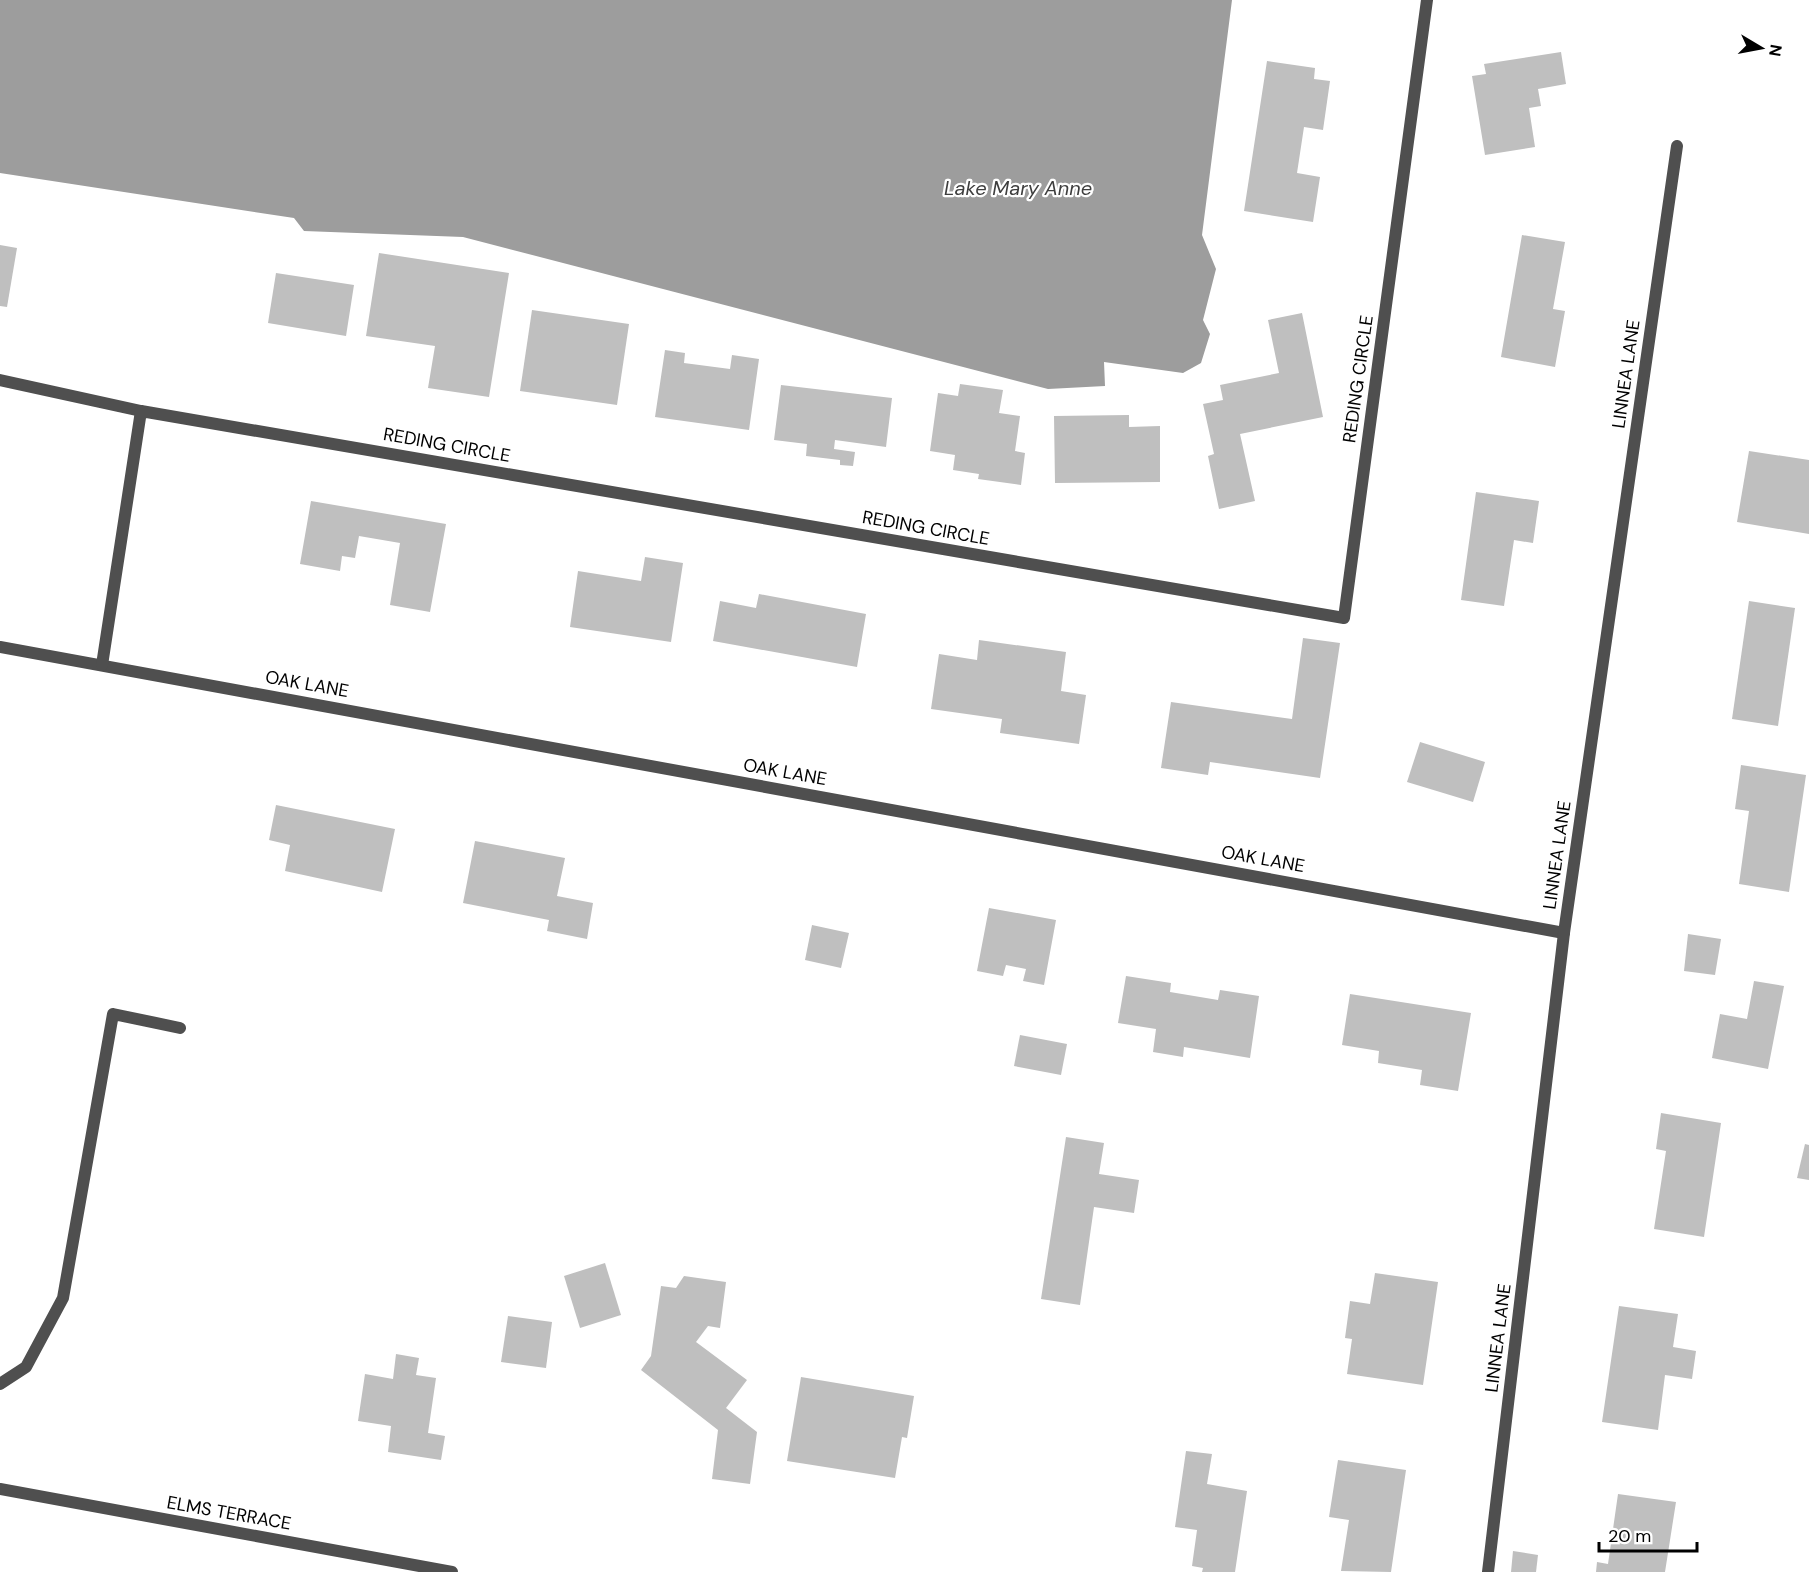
<svg xmlns="http://www.w3.org/2000/svg" width="1809" height="1572" font-family="'DM Sans',sans-serif">
<rect width="100%" height="100%" fill="#fff"/>
<polygon fill="#9d9d9d" points="0,0 1232,0 1202,235 1216,269 1203,320 1210,334 1201,363 1183,373 1104,362 1105,386 1048,389 463,237 304,231 294,218 0,173"/>
<g fill="#bfbfbf">
<polygon points="1561,52 1566,84 1538,89 1541,106 1529,108 1535,147 1485,155 1472,76 1486,74 1484,64"/>
<polygon points="1267,61 1315,68 1314,79 1330,81 1323,130 1304,127 1297,173 1320,177 1313,222 1244,211"/>
<polygon points="1522,235 1565,242 1553,309 1565,311 1555,367 1501,357"/>
<polygon points="0,245 17,248 7,307 0,306"/>
<polygon points="379,253 509,273 489,397 428,388 435,346 366,336"/>
<polygon points="276,273 354,285 346,336 268,323"/>
<polygon points="532,310 629,324 617,405 520,391"/>
<polygon points="1302,313 1323,417 1240,434 1255,501 1219,509 1208,456 1214,454 1203,404 1223,400 1220,385 1279,373 1268,320"/>
<polygon points="665,350 685,353 684,363 730,369 732,355 759,359 749,430 655,417"/>
<polygon points="960,384 1003,390 999,413 1020,416 1015,451 1025,453 1021,485 978,479 979,474 953,470 955,455 930,451 938,393 958,396"/>
<polygon points="781,385 892,398 886,447 835,440 834,449 855,452 853,466 840,465 840,460 806,456 807,444 774,440"/>
<polygon points="1129,415 1129,427 1160,426 1160,482 1055,483 1054,416"/>
<polygon points="1749,451 1809,460 1809,534 1737,522"/>
<polygon points="1476,492 1539,501 1533,543 1514,540 1504,606 1461,600"/>
<polygon points="311,501 446,524 430,612 390,605 400,543 359,536 355,558 342,556 340,571 300,564"/>
<polygon points="645,557 683,563 671,642 570,627 578,571 641,581"/>
<polygon points="759,594 866,614 857,667 713,641 720,601 756,608"/>
<polygon points="1749,601 1795,608 1778,726 1732,719"/>
<polygon points="1303,638 1340,643 1320,778 1210,762 1208,775 1161,768 1171,702 1292,719"/>
<polygon points="979,640 1066,652 1061,691 1086,695 1079,744 1000,733 1002,719 931,709 939,654 977,660"/>
<polygon points="1420,742 1485,762 1473,802 1407,782"/>
<polygon points="1741,765 1806,775 1789,892 1739,884 1749,811 1735,809"/>
<polygon points="276,805 395,829 382,892 285,871 290,845 269,840"/>
<polygon points="475,841 565,858 557,896 593,903 587,939 547,931 549,920 463,903"/>
<polygon points="989,908 1056,920 1044,985 1023,981 1026,969 1006,965 1003,976 977,971"/>
<polygon points="812,925 849,933 841,968 805,960"/>
<polygon points="1688,934 1721,939 1715,975 1684,971"/>
<polygon points="1126,976 1171,983 1170,992 1218,1000 1220,990 1259,996 1250,1058 1184,1047 1183,1057 1153,1052 1156,1029 1118,1023"/>
<polygon points="1754,981 1784,986 1768,1069 1712,1058 1720,1014 1747,1019"/>
<polygon points="1350,994 1471,1013 1458,1091 1420,1085 1422,1070 1378,1063 1379,1051 1342,1045"/>
<polygon points="1020,1035 1067,1044 1061,1075 1014,1066"/>
<polygon points="1661,1113 1721,1123 1704,1237 1654,1229 1666,1151 1656,1149"/>
<polygon points="1066,1137 1104,1143 1099,1174 1139,1180 1134,1213 1094,1207 1080,1305 1041,1299"/>
<polygon points="1805,1144 1809,1145 1809,1180 1797,1178"/>
<polygon points="605,1263 621,1315 580,1328 564,1276"/>
<polygon points="1375,1273 1438,1282 1423,1385 1347,1374 1352,1339 1345,1338 1350,1301 1370,1304"/>
<polygon points="684,1276 726,1282 720,1328 708,1326 696,1342 747,1380 726,1408 757,1432 750,1484 712,1479 718,1430 641,1370 651,1356 661,1286 676,1288"/>
<polygon points="1619,1306 1678,1314 1673,1347 1696,1351 1692,1379 1665,1375 1658,1430 1602,1422"/>
<polygon points="508,1316 552,1322 546,1368 501,1362"/>
<polygon points="396,1354 419,1358 416,1375 436,1378 428,1433 445,1436 441,1460 388,1452 391,1426 358,1421 365,1374 393,1379"/>
<polygon points="801,1377 914,1396 907,1438 902,1437 895,1478 787,1461"/>
<polygon points="1186,1451 1212,1454 1207,1484 1247,1491 1235,1572 1202,1572 1203,1568 1192,1566 1197,1530 1175,1527"/>
<polygon points="1338,1460 1406,1470 1391,1572 1341,1571 1349,1520 1329,1517"/>
<polygon points="1618,1494 1676,1502 1665,1572 1596,1572 1597,1562 1608,1564"/>
<polygon points="1513,1551 1538,1555 1536,1572 1511,1572"/>
</g>
<g fill="none" stroke-linecap="round" stroke-linejoin="round">
<g stroke="#4f4f4f" stroke-width="12">
<polyline points="0,380 141,411"/>
<polyline points="0,1384 26,1367 63,1298 113,1014 180,1028"/>
</g>
<g stroke="#4f4f4f" stroke-width="12">
<polyline points="0,647 1564,933"/>
<polyline points="102,665 141,411 1344,618 1427,0"/>
<polyline points="0,1489 452,1572"/>
<polyline points="1488,1572 1564,933 1677,146"/>
</g>
</g>
<g text-anchor="middle" stroke-width="4.5" stroke-linejoin="round" paint-order="stroke">
<g font-size="18" fill="#000" stroke="#fff">
<text transform="translate(1626 374) rotate(-82)" y="6">LINNEA LANE</text>
<text transform="translate(1358 379) rotate(-82)" y="6">REDING CIRCLE</text>
<text transform="translate(447 445) rotate(10)" y="6">REDING CIRCLE</text>
<text transform="translate(926 528) rotate(10)" y="6">REDING CIRCLE</text>
<text transform="translate(307 684) rotate(10)" y="6">OAK LANE</text>
<text transform="translate(785 772) rotate(10)" y="6">OAK LANE</text>
<text transform="translate(1557 855) rotate(-82)" y="6">LINNEA LANE</text>
<text transform="translate(1263 859) rotate(10)" y="6">OAK LANE</text>
<text transform="translate(1498 1338) rotate(-83)" y="6">LINNEA LANE</text>
<text transform="translate(229 1513) rotate(10)" y="6">ELMS TERRACE</text>
</g>
<g font-size="20" font-style="italic" fill="#3e3e3e" stroke="#fff">
<text x="1018" y="195">Lake Mary Anne</text>
</g>
</g>
<g transform="translate(1761 48) rotate(100)" stroke="#ffffff" stroke-width="4.5" paint-order="stroke">
<path d="M0-4.5L10 22L0 15L-10 22Z" fill="#000000"/>
<text y="-9" font-size="16" font-weight="bold" text-anchor="middle" fill="#000000">N</text>
</g>
<path d="M1599 1542v9h98v-9" fill="none" stroke="#000000" stroke-width="3"/>
<text x="1608" y="1542" font-size="18" fill="#000000" stroke="#ffffff" stroke-width="4.5" paint-order="stroke">20 m</text>
</svg>
